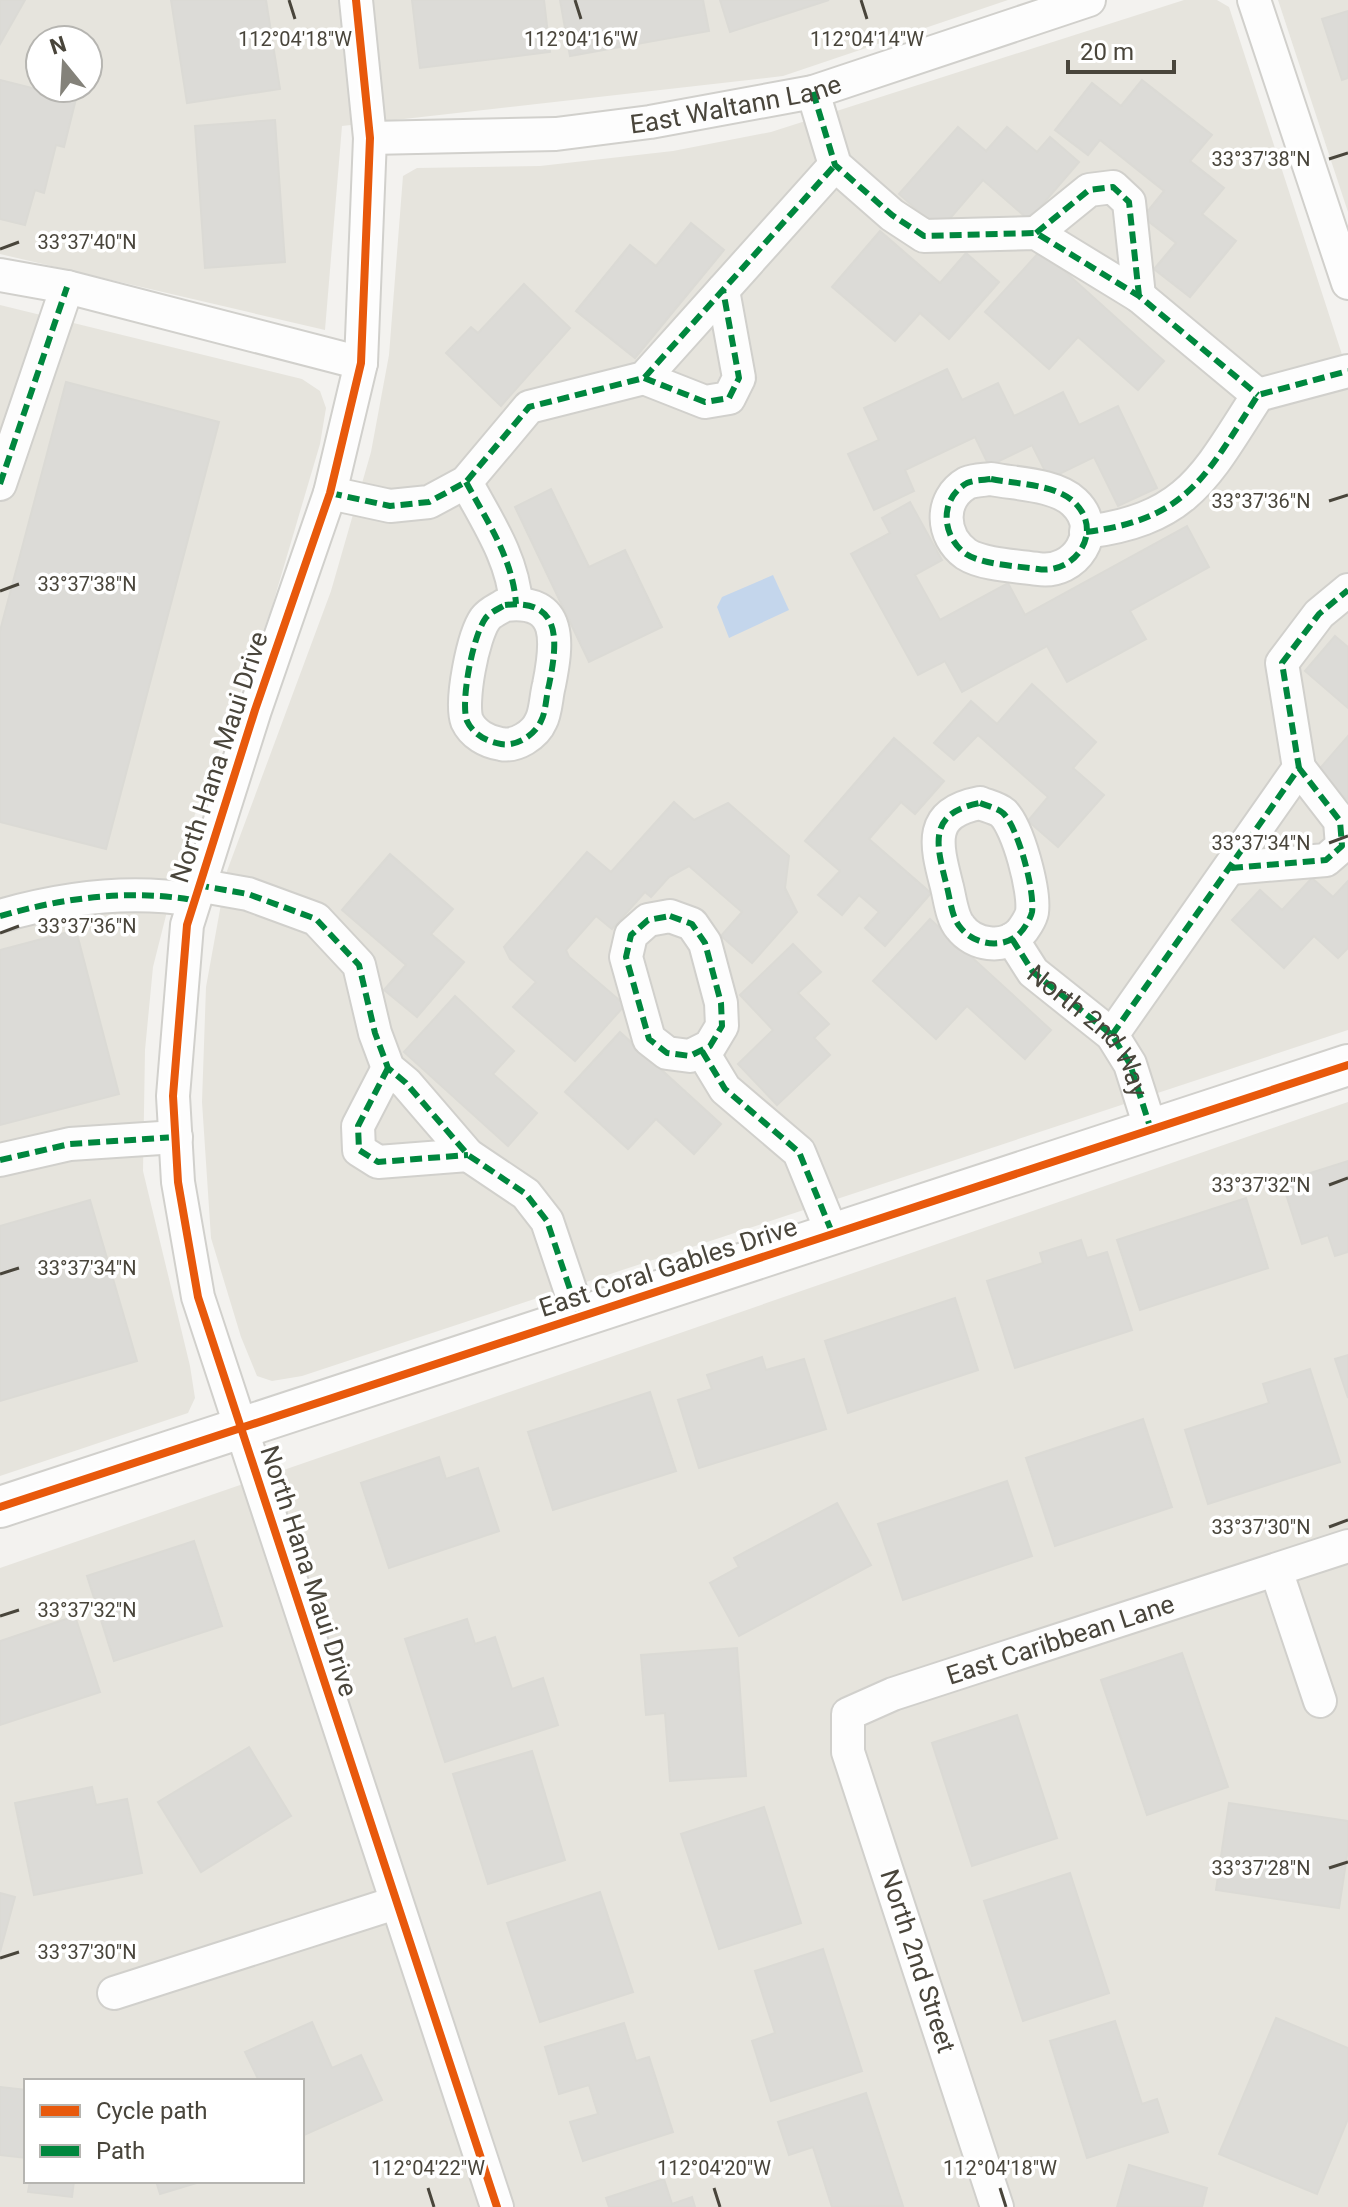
<svg xmlns="http://www.w3.org/2000/svg" width="1348" height="2207" font-family="Roboto,sans-serif">
<rect width="100%" height="100%" fill="#f3f2ef"/>
<g fill="#e6e4dd" fill-rule="evenodd">
<path d="M0,0H1008L783,76L342,126L325,330L0,254ZM40,40H88V88H40Z"/>
<polygon points="1184,0 1217,0 1229,7 1348,373 1348,1030 302,1376 272,1381 257,1376 241,1337 211,1238 202,1102 206,987 227,871 331,591 371,452 389,355 403,176 417,168 540,166 673,151 771,132"/>
<polygon points="1278,0 1348,0 1348,212"/>
<polygon points="0,305 302,379 320,391 326,408 320,444 271,610 184,844 153,967 145,1050 143,1171 190,1366 195,1398 188,1413 0,1476"/>
<path d="M1348,1102V2207H0V1568ZM26,2081H302V2181H26Z"/>
</g>
<polygon fill="#c4d6ec" points="773,575 789,610 729,638 717,607 722,597"/>
<g fill="#dcdbd7" stroke="#dbdad5" stroke-width="2">
<polygon points="0,0 25,0 0,44"/>
<polygon points="171,0 266,0 280,89 187,103"/>
<polygon points="412,0 544,0 550,52 420,68"/>
<polygon points="560,0 703,0 709,31 570,56"/>
<polygon points="720,0 829,0 730,32"/>
<polygon points="1348,11 1348,78 1342,80 1322,19"/>
<polygon points="0,80 76,99 64,147 56,145 44,193 35,190 25,225 0,219"/>
<polygon points="1142,80 1212,135 1190,161 1224,188 1202,214 1236,241 1190,297 1154,269 1176,243 1143,217 1164,191 1100,140 1088,155 1055,130 1092,83 1121,106"/>
<polygon points="275,120 285,262 205,268 195,126"/>
<polygon points="958,127 986,151 1007,127 1037,152 1050,137 1079,162 1029,220 983,180 940,230 899,194"/>
<polygon points="691,223 724,250 635,358 576,311 630,245 656,266"/>
<polygon points="880,231 940,283 966,253 999,282 949,339 920,313 895,341 832,287"/>
<polygon points="1041,250 1164,361 1138,390 1078,337 1049,369 985,312"/>
<polygon points="524,284 570,328 501,406 446,353 471,327 478,333"/>
<polygon points="947,369 962,400 998,383 1014,416 1063,392 1079,425 1118,406 1157,488 1118,506 1094,457 1049,479 1032,445 989,466 975,437 905,470 914,491 874,510 848,454 879,440 864,408"/>
<polygon points="66,382 219,422 106,849 0,822 0,631"/>
<polygon points="551,489 589,567 625,550 662,627 589,662 515,507"/>
<polygon points="910,502 942,560 915,575 940,620 1008,583 1025,615 1187,526 1209,567 1130,611 1146,639 1067,682 1047,646 962,692 945,661 918,675 851,554 890,533 882,518"/>
<polygon points="1335,636 1348,647 1348,708 1305,671"/>
<polygon points="1032,684 1096,742 1073,768 1104,795 1058,847 1028,821 1048,797 978,735 954,760 934,743 971,701 997,724"/>
<polygon points="1348,736 1348,800 1316,773"/>
<polygon points="894,738 944,781 915,814 901,802 869,839 931,893 885,946 865,928 879,912 859,895 842,915 818,895 840,871 805,841"/>
<polygon points="674,802 694,820 728,803 789,856 785,888 797,912 752,963 721,936 742,912 689,866 669,877 651,897 645,892 612,929 596,916 566,950 569,957 625,1005 575,1061 513,1007 536,982 510,959 504,947 587,852 611,872"/>
<polygon points="390,854 453,909 431,934 464,962 417,1017 384,990 406,965 342,910"/>
<polygon points="1312,878 1333,897 1348,881 1348,948 1338,958 1314,936 1284,968 1232,920 1260,890 1282,910"/>
<polygon points="930,919 1051,1030 1025,1059 967,1006 936,1039 873,981"/>
<polygon points="76,930 119,1094 0,1125 0,950"/>
<polygon points="793,944 821,972 798,993 829,1024 814,1038 830,1055 777,1105 738,1064 773,1030 740,995"/>
<polygon points="455,996 514,1051 493,1074 537,1113 508,1146 404,1052"/>
<polygon points="620,1032 721,1124 694,1154 656,1119 628,1149 565,1092"/>
<polygon points="1348,1161 1348,1252 1335,1256 1328,1235 1302,1244 1282,1182"/>
<polygon points="1246,1198 1268,1268 1140,1310 1117,1240"/>
<polygon points="90,1200 137,1361 0,1401 0,1226"/>
<polygon points="1081,1240 1087,1258 1107,1252 1132,1330 1015,1368 987,1281 1043,1263 1040,1253"/>
<polygon points="955,1298 978,1370 848,1413 825,1341"/>
<polygon points="1348,1355 1348,1398 1335,1359"/>
<polygon points="762,1357 766,1370 804,1359 826,1429 699,1468 678,1400 712,1389 707,1375"/>
<polygon points="1310,1369 1340,1462 1208,1504 1185,1430 1269,1403 1263,1384"/>
<polygon points="650,1392 676,1471 553,1510 528,1432"/>
<polygon points="1143,1419 1172,1507 1055,1546 1026,1458"/>
<polygon points="439,1457 446,1479 478,1468 499,1531 389,1568 361,1483"/>
<polygon points="1007,1481 1032,1556 903,1600 878,1524"/>
<polygon points="837,1503 871,1565 739,1636 710,1583 739,1567 734,1558"/>
<polygon points="194,1541 222,1626 114,1661 87,1576"/>
<polygon points="75,1616 100,1692 0,1725 0,1641"/>
<polygon points="467,1619 475,1644 495,1637 512,1689 543,1678 558,1725 445,1762 405,1639"/>
<polygon points="737,1648 746,1776 670,1781 665,1713 646,1715 641,1655"/>
<polygon points="1182,1653 1228,1787 1147,1815 1101,1680"/>
<polygon points="1017,1715 1057,1838 972,1866 932,1743"/>
<polygon points="249,1747 291,1816 201,1872 158,1802"/>
<polygon points="532,1751 565,1860 488,1884 453,1774"/>
<polygon points="92,1787 96,1805 127,1799 142,1873 34,1895 15,1803"/>
<polygon points="1229,1803 1348,1821 1348,1849 1339,1908 1216,1890"/>
<polygon points="764,1807 801,1923 719,1949 681,1834"/>
<polygon points="1070,1873 1109,1993 1023,2021 984,1901"/>
<polygon points="600,1892 633,1992 540,2022 507,1923"/>
<polygon points="0,1893 15,1897 0,1952"/>
<polygon points="823,1949 862,2071 771,2101 752,2041 775,2033 755,1971"/>
<polygon points="1276,2018 1348,2048 1348,2119 1317,2194 1219,2154"/>
<polygon points="1115,2021 1142,2104 1157,2099 1168,2132 1087,2158 1050,2041"/>
<polygon points="312,2022 332,2068 361,2055 382,2100 302,2136 302,2081 259,2081 245,2052"/>
<polygon points="624,2023 636,2061 649,2057 673,2132 583,2161 570,2122 598,2114 589,2085 559,2094 545,2047"/>
<polygon points="0,2087 26,2090 26,2158 0,2155"/>
<polygon points="866,2093 903,2206 832,2207 813,2147 789,2155 778,2122"/>
<polygon points="1129,2165 1207,2188 1202,2207 1117,2207"/>
<polygon points="664,2179 672,2204 692,2197 695,2207 609,2207 606,2198"/>
<polygon points="30,2181 74,2181 72,2197 28,2192"/>
<polygon points="156,2181 203,2181 160,2194"/>
</g>
<g fill="none" stroke-linecap="round" stroke-linejoin="round">
<g stroke="#d1d0cc" stroke-width="36">
<g id="minor">
<polyline points="356,0 370,138 361,363 330,493 255,710 187,925 173,1096 178,1182 198,1297 497,2207"/>
<polyline points="1254,0 1348,283"/>
<polyline points="813,92 835,165 892,215 924,236 1036,233 1139,296 1258,395"/>
<path id="s1" d="M370,138L556,134L650,122L813,92L1089,0"/>
<polyline points="1036,233 1089,190 1113,187 1129,202 1139,296"/>
<polyline points="0,275 67,287 361,363"/>
<polyline points="644,378 705,402 729,398 739,378 723,290"/>
<path d="M991,479C1015,484 1055,484 1074,502C1105,531 1075,575 1038,569C1018,566 983,565 966,554C941,536 939,499 967,483C974,480 984,480 991,479Z"/>
<path d="M466,482C487,521 513,559 516,604"/>
<polyline points="0,484 67,287"/>
<polyline points="330,493 390,506 429,502 466,482 529,407 644,378 835,165"/>
<path d="M1086,532C1189,519 1206,475 1258,395L1348,371"/>
<path d="M505,605C564,598 557,645 549,685C546,696 546,712 541,721C535,735 516,747 501,744C487,742 473,734 467,721C460,702 473,636 485,619C489,613 498,609 505,605Z"/>
<path d="M980,803C987,806 997,808 1003,813C1018,827 1035,891 1032,912C1031,918 1024,929 1020,933C1004,950 973,945 960,927C952,918 950,899 947,887C936,844 927,813 980,803Z"/>
<polyline points="1231,868 1326,860 1342,846 1340,821 1299,768"/>
<polyline points="197,885 248,894 316,919 359,965 375,1033 388,1068 406,1083 468,1155 526,1194 547,1221 579,1316"/>
<path d="M0,916C63,898 128,889 193,900"/>
<polygon points="670,916 692,924 705,943 721,1003 722,1026 710,1046 690,1056 667,1053 649,1039 626,957 631,935 648,920"/>
<polyline points="1012,939 1033,972 1112,1035 1130,1064 1151,1130"/>
<polyline points="1112,1035 1299,768 1282,663 1319,614 1348,590"/>
<polyline points="702,1051 725,1089 799,1152 833,1235"/>
<polyline points="388,1068 358,1126 359,1150 378,1162 468,1155"/>
<polyline points="0,1160 70,1144 176,1137"/>
<polyline points="1276,1570 1320,1701"/>
<polyline points="114,1993 395,1903"/>
<path id="s2" d="M997,2207L848,1752V1714L893,1694L1348,1546"/>
</g>
</g>
<g stroke="#d1d0cc" stroke-width="44">
<polyline id="tertiary" points="0,1507 1348,1065"/>
</g>
<use href="#minor" stroke="#fdfdfd" stroke-width="32"/>
<use href="#tertiary" stroke="#fdfdfd" stroke-width="40"/>
<g stroke="#00873e" stroke-width="6" stroke-dasharray="12 6" stroke-linecap="butt">
<polyline points="813,92 835,165 892,215 924,236 1036,233 1139,296 1258,395"/>
<polyline points="1036,233 1089,190 1113,187 1129,202 1139,296"/>
<polyline points="644,378 705,402 729,398 739,378 723,290"/>
<path d="M991,479C1015,484 1055,484 1074,502C1105,531 1075,575 1038,569C1018,566 983,565 966,554C941,536 939,499 967,483C974,480 984,480 991,479Z"/>
<path d="M466,482C487,521 513,559 516,604"/>
<polyline points="0,484 67,287"/>
<polyline points="330,493 390,506 429,502 466,482 529,407 644,378 835,165"/>
<path d="M1086,532C1189,519 1206,475 1258,395L1348,371"/>
<path d="M505,605C564,598 557,645 549,685C546,696 546,712 541,721C535,735 516,747 501,744C487,742 473,734 467,721C460,702 473,636 485,619C489,613 498,609 505,605Z"/>
<path d="M980,803C987,806 997,808 1003,813C1018,827 1035,891 1032,912C1031,918 1024,929 1020,933C1004,950 973,945 960,927C952,918 950,899 947,887C936,844 927,813 980,803Z"/>
<polyline points="1231,868 1326,860 1342,846 1340,821 1299,768"/>
<polyline points="197,885 248,894 316,919 359,965 375,1033 388,1068 406,1083 468,1155 526,1194 547,1221 579,1316"/>
<path d="M0,916C63,898 128,889 193,900"/>
<polygon points="670,916 692,924 705,943 721,1003 722,1026 710,1046 690,1056 667,1053 649,1039 626,957 631,935 648,920"/>
<path id="s3" d="M1012,939L1033,972L1112,1035L1130,1064L1151,1130"/>
<polyline points="1112,1035 1299,768 1282,663 1319,614 1348,590"/>
<polyline points="702,1051 725,1089 799,1152 833,1235"/>
<polyline points="388,1068 358,1126 359,1150 378,1162 468,1155"/>
<polyline points="0,1160 70,1144 176,1137"/>
</g>
<g stroke="#fff" stroke-width="13">
<g id="cycleway">
<polyline points="356,0 370,138 361,363 330,493 255,710 187,925 173,1096 178,1182 198,1297 497,2207"/>
<polyline points="0,1507 1348,1065"/>
</g>
</g>
<use href="#cycleway" stroke="#e8590c" stroke-width="8"/>
</g>
<path fill="none" stroke="#49453b" stroke-width="3" d="M289,0L295,19M575,0L581,19M861,0L867,19M1329,159L1348,153M0,249L19,242M1329,501L1348,495M0,591L19,584M1329,843L1348,836M0,933L19,926M1329,1185L1348,1178M0,1274L19,1268M1329,1527L1348,1520M0,1616L19,1610M1329,1868L1348,1862M0,1958L19,1952M428,2188L434,2207M714,2188L720,2207M1000,2188L1006,2207"/>
<g text-anchor="middle" stroke-width="7" stroke-linejoin="round" paint-order="stroke">
<g font-size="26" fill="#49453b" stroke="#fff">
<text dy="9" stroke="none"><textPath href="#s1" startOffset="368">East Waltann Lane</textPath></text>
<text transform="translate(219 757) rotate(-72)" y="9">North Hana Maui Drive</text>
<text dy="9" stroke="none"><textPath href="#s3" startOffset="122">North 2nd Way</textPath></text>
<text transform="translate(668 1267) rotate(-18)" y="9">East Coral Gables Drive</text>
<text transform="translate(309 1571) rotate(72)" y="9">North Hana Maui Drive</text>
<text dy="9" stroke="none"><textPath href="#s2" startOffset="742">East Caribbean Lane</textPath></text>
<text transform="translate(918 1961) rotate(72)" y="9">North 2nd Street</text>
</g>
</g>
<g font-size="20" text-anchor="middle" fill="#49453b" stroke="#fff" stroke-width="7" stroke-linejoin="round" paint-order="stroke">
<text x="295" y="46">112°04'18"W</text>
<text x="581" y="46">112°04'16"W</text>
<text x="867" y="46">112°04'14"W</text>
<text x="1261" y="166">33°37'38"N</text>
<text x="87" y="249">33°37'40"N</text>
<text x="1261" y="508">33°37'36"N</text>
<text x="87" y="591">33°37'38"N</text>
<text x="1261" y="850">33°37'34"N</text>
<text x="87" y="933">33°37'36"N</text>
<text x="1261" y="1192">33°37'32"N</text>
<text x="87" y="1275">33°37'34"N</text>
<text x="1261" y="1534">33°37'30"N</text>
<text x="87" y="1617">33°37'32"N</text>
<text x="1261" y="1875">33°37'28"N</text>
<text x="87" y="1959">33°37'30"N</text>
<text x="428" y="2175">112°04'22"W</text>
<text x="714" y="2175">112°04'20"W</text>
<text x="1000" y="2175">112°04'18"W</text>
</g>
<rect x="24" y="2079" width="280" height="104" fill="#ffffff" stroke="#b6b5b1" stroke-width="2"/>
<rect x="40" y="2105" width="40" height="12" fill="#e8590c" stroke="#b6b5b1" stroke-width="2"/>
<text x="96" y="2119" font-size="24" fill="#49453b">Cycle path</text>
<rect x="40" y="2145" width="40" height="12" fill="#00873e" stroke="#b6b5b1" stroke-width="2"/>
<text x="96" y="2159" font-size="24" fill="#49453b">Path</text>
<g transform="translate(64 64) rotate(342)"><circle r="38" fill="#ffffff" stroke="#b6b5b1" stroke-width="2"/>
<path d="M0-6L14 30L0 20L-14 30Z" fill="#84827a"/>
<text y="-12" font-size="22" font-weight="bold" text-anchor="middle" fill="#49453b">N</text>
</g>
<path d="M1068 60v12h106v-12" fill="none" stroke="#49453b" stroke-width="4"/>
<text x="1080" y="60" font-size="24" fill="#49453b" stroke="#ffffff" stroke-width="6" paint-order="stroke">20 m</text>
</svg>
